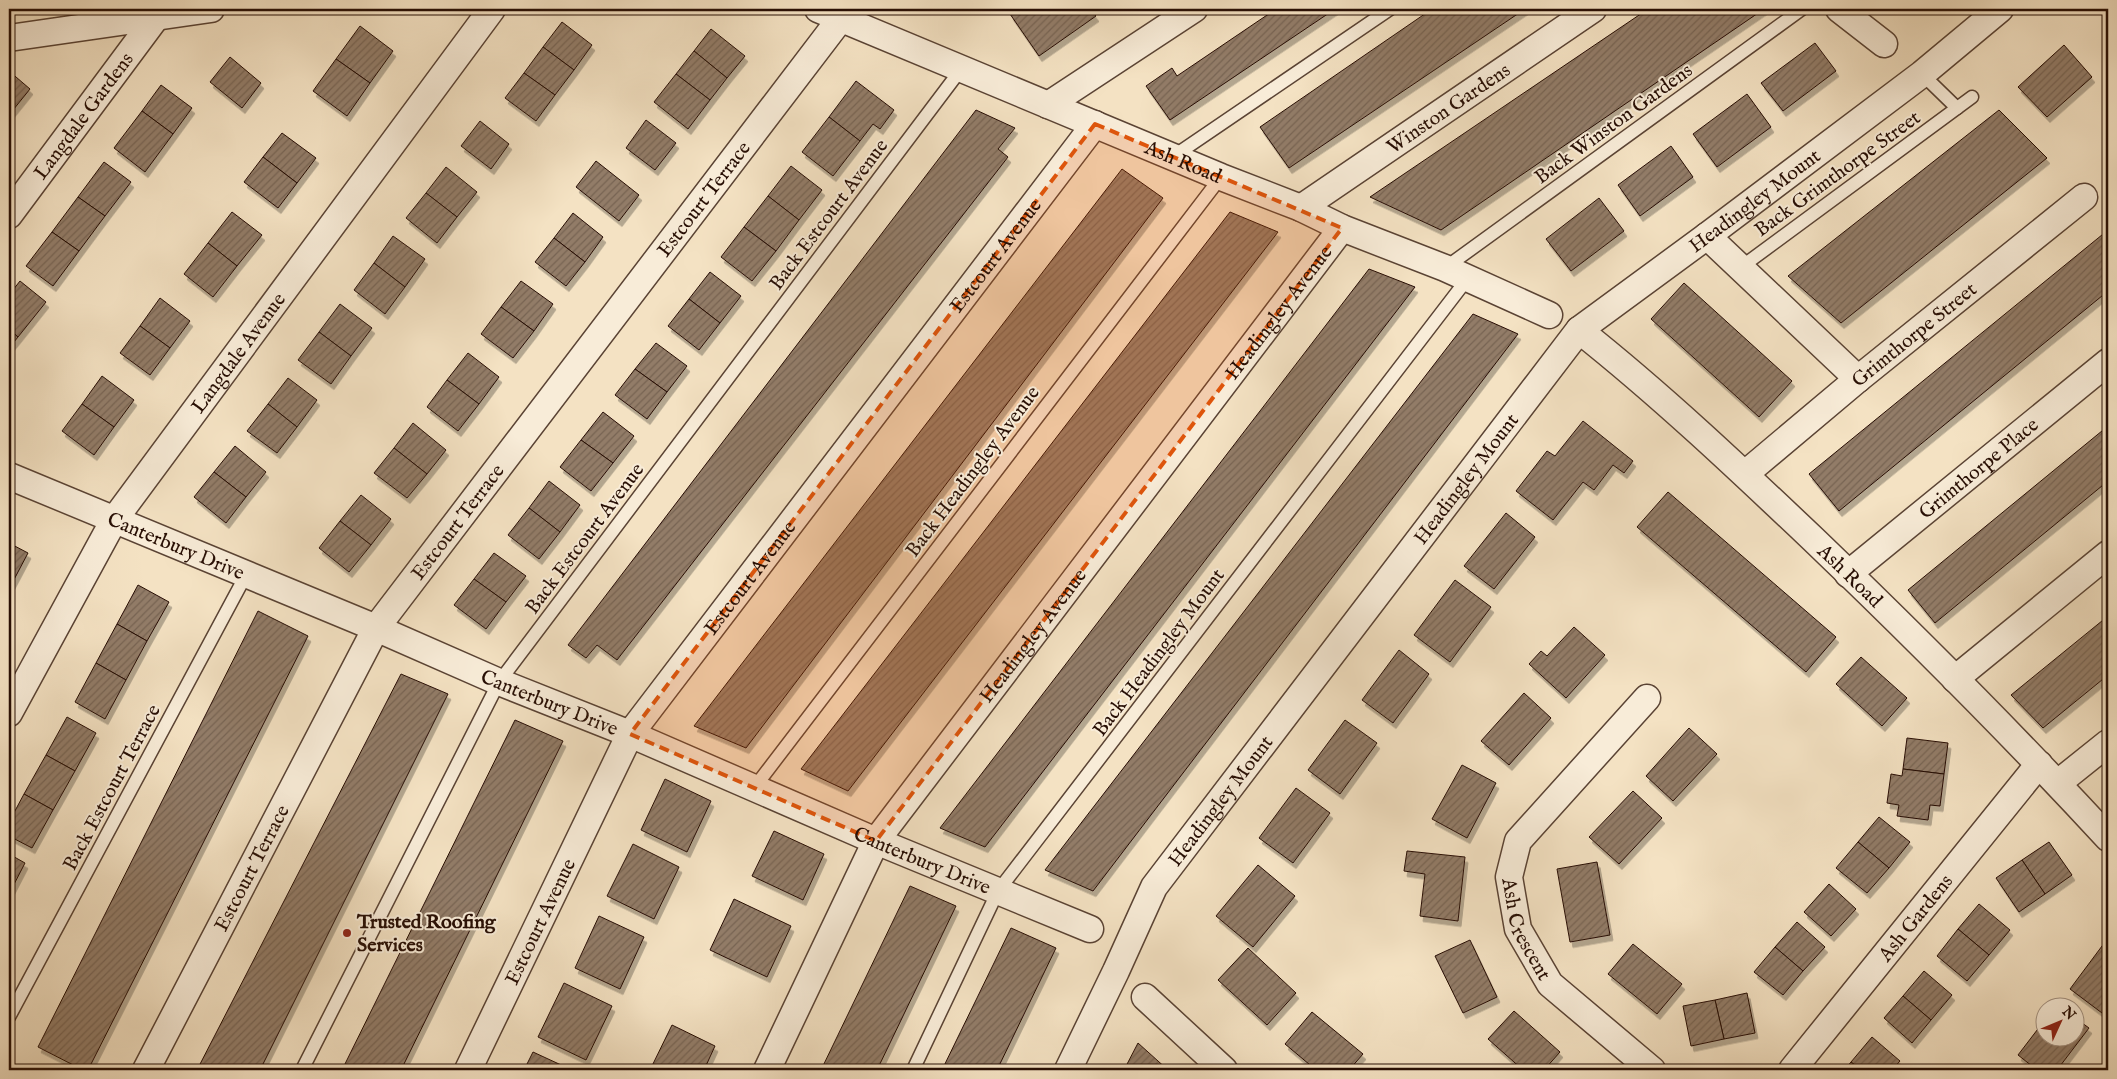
<svg xmlns="http://www.w3.org/2000/svg" width="2117" height="1079" font-family="'IM FELL English',serif">
<defs>
<pattern id="building-hatch" width="6" height="6" patternUnits="userSpaceOnUse" patternTransform="scale(1.25)"><rect width="6" height="6" fill="#927c67"/><path d="M-1 1l2-2M0 6l6-6M5 7l2-2" fill="none" stroke="#776453"/></pattern>
<filter id="shadow"><feDropShadow dx="3" dy="5.5" stdDeviation="0" flood-color="#0004"/></filter>
</defs>
<rect width="100%" height="100%" fill="#f4e2c3"/>
<filter id="stains"><feTurbulence type="fractalNoise" baseFrequency=".004" numOctaves="4"/><feColorMatrix values="0 0 0 0 .2 0 0 0 0 .09 0 0 0 0 .02 0 0 0 .5 -.17"/></filter>
<radialGradient id="worn" r=".72"><stop offset=".6" stop-color="#630" stop-opacity="0"/><stop offset="1" stop-color="#630" stop-opacity=".3"/></radialGradient>
<g fill="url(#building-hatch)" stroke="#270e04" filter="url(#shadow)">
<polygon points="1018,9 1090,9 1096,16 1039,56 1010,14"/>
<polygon points="1276,9 1335,9 1170,120 1146,86 1172,68 1177,76"/>
<polygon points="1432,9 1525,9 1289,168 1260,127"/>
<polygon points="1648,9 1764,9 1441,230 1370,197"/>
<polygon points="562,22 592,45 574,70 543,47"/>
<polygon points="360,26 393,51 370,83 336,59"/>
<polygon points="711,29 745,56 727,78 694,51"/>
<polygon points="1815,43 1836,71 1783,111 1761,83"/>
<polygon points="2064,45 2092,77 2047,117 2018,87"/>
<polygon points="543,47 574,70 555,95 524,73"/>
<polygon points="694,51 727,78 710,100 676,74"/>
<polygon points="230,57 261,83 242,108 210,82"/>
<polygon points="336,59 370,83 347,116 313,91"/>
<polygon points="9,71 30,89 9,115"/>
<polygon points="524,73 555,95 536,121 505,98"/>
<polygon points="676,74 710,100 688,129 654,102"/>
<polygon points="856,81 894,110 880,129 873,124 860,141 829,117"/>
<polygon points="161,85 192,108 173,134 142,111"/>
<polygon points="1747,94 1771,127 1717,167 1693,134"/>
<polygon points="976,110 1015,128 998,149 1008,157 617,660 597,645 586,658 568,645"/>
<polygon points="1999,110 2047,158 1841,323 1788,276"/>
<polygon points="142,111 173,134 145,172 114,148"/>
<polygon points="829,117 860,141 833,176 802,152"/>
<polygon points="646,120 676,143 655,170 626,148"/>
<polygon points="480,121 509,144 491,169 461,146"/>
<polygon points="282,133 316,158 297,183 263,157"/>
<polygon points="1671,146 1693,177 1640,216 1618,185"/>
<polygon points="263,157 297,183 278,208 244,182"/>
<polygon points="596,161 639,195 619,221 576,187"/>
<polygon points="104,162 131,182 105,216 78,197"/>
<polygon points="791,166 822,190 799,220 768,196"/>
<polygon points="446,167 477,192 457,217 426,193"/>
<polygon points="1122,169 1163,198 746,748 694,726"/>
<polygon points="426,193 457,217 437,243 406,218"/>
<polygon points="768,196 799,220 776,251 744,227"/>
<polygon points="78,197 105,216 79,251 52,232"/>
<polygon points="1599,198 1624,231 1571,271 1546,239"/>
<polygon points="232,212 262,235 237,266 208,243"/>
<polygon points="1230,212 1278,232 848,791 801,769"/>
<polygon points="573,213 603,237 585,262 554,238"/>
<polygon points="744,227 776,251 752,281 721,257"/>
<polygon points="2108,230 2108,291 1839,511 1809,474"/>
<polygon points="52,232 79,251 53,286 26,266"/>
<polygon points="393,236 425,259 405,287 374,263"/>
<polygon points="554,238 585,262 566,286 535,262"/>
<polygon points="208,243 237,266 213,297 184,274"/>
<polygon points="374,263 405,287 385,314 354,290"/>
<polygon points="1369,269 1415,287 985,847 940,828"/>
<polygon points="710,272 741,296 720,323 689,299"/>
<polygon points="20,281 46,302 18,337 9,329 9,295"/>
<polygon points="521,281 553,304 534,331 501,307"/>
<polygon points="1684,283 1792,381 1759,417 1651,319"/>
<polygon points="160,298 190,321 170,348 140,326"/>
<polygon points="689,299 720,323 699,350 668,326"/>
<polygon points="340,304 372,328 351,356 319,332"/>
<polygon points="501,307 534,331 513,358 481,334"/>
<polygon points="1473,314 1518,334 1093,891 1045,870"/>
<polygon points="140,326 170,348 150,375 120,353"/>
<polygon points="9,329 18,337 9,348"/>
<polygon points="319,332 351,356 331,384 298,360"/>
<polygon points="656,343 687,366 667,392 635,369"/>
<polygon points="468,353 499,377 479,404 447,380"/>
<polygon points="635,369 667,392 647,419 615,395"/>
<polygon points="102,376 134,400 114,427 82,404"/>
<polygon points="288,378 317,400 297,427 268,404"/>
<polygon points="447,380 479,404 458,431 427,407"/>
<polygon points="82,404 114,427 94,455 62,431"/>
<polygon points="268,404 297,427 277,453 247,431"/>
<polygon points="603,412 634,436 613,463 581,440"/>
<polygon points="1583,421 1633,461 1624,473 1613,465 1594,490 1583,482 1553,520 1516,491 1547,451 1555,456"/>
<polygon points="413,423 446,450 427,474 394,448"/>
<polygon points="2108,426 2108,481 1935,623 1908,590"/>
<polygon points="581,440 613,463 591,491 560,467"/>
<polygon points="235,446 266,472 246,497 214,472"/>
<polygon points="394,448 427,474 407,498 374,473"/>
<polygon points="214,472 246,497 226,523 194,497"/>
<polygon points="549,481 580,505 560,532 529,508"/>
<polygon points="1668,492 1836,637 1806,672 1637,527"/>
<polygon points="361,495 391,519 371,545 340,521"/>
<polygon points="529,508 560,532 539,559 508,535"/>
<polygon points="1506,513 1535,537 1494,589 1464,566"/>
<polygon points="340,521 371,545 349,572 319,548"/>
<polygon points="9,543 28,553 9,589"/>
<polygon points="494,553 526,576 506,602 474,579"/>
<polygon points="474,579 506,602 486,629 454,605"/>
<polygon points="1455,580 1491,607 1450,662 1414,635"/>
<polygon points="138,585 169,602 147,641 117,624"/>
<polygon points="258,611 308,636 88,1070 83,1070 38,1047"/>
<polygon points="2108,616 2108,675 2043,728 2011,695"/>
<polygon points="117,624 147,641 126,680 96,663"/>
<polygon points="1574,627 1605,655 1566,698 1529,664 1541,651 1547,656"/>
<polygon points="1399,650 1429,674 1393,723 1362,700"/>
<polygon points="1861,657 1907,698 1882,726 1836,684"/>
<polygon points="96,663 126,680 105,719 75,702"/>
<polygon points="401,674 448,694 260,1070 197,1070"/>
<polygon points="1524,693 1551,718 1509,765 1481,741"/>
<polygon points="67,717 96,733 75,771 46,755"/>
<polygon points="515,720 563,741 401,1070 342,1070"/>
<polygon points="1345,720 1377,743 1340,794 1308,770"/>
<polygon points="1689,728 1717,754 1673,801 1646,776"/>
<polygon points="1907,738 1948,743 1944,774 1903,769"/>
<polygon points="46,755 75,771 53,810 24,794"/>
<polygon points="1462,765 1496,783 1467,838 1432,819"/>
<polygon points="1903,769 1944,774 1940,806 1930,805 1928,820 1897,816 1899,805 1887,803 1891,774 1902,776"/>
<polygon points="665,779 711,801 687,852 641,830"/>
<polygon points="1296,788 1330,813 1293,863 1259,838"/>
<polygon points="1633,791 1662,818 1619,864 1589,837"/>
<polygon points="24,794 53,810 32,848 9,836 9,822"/>
<polygon points="1879,817 1910,842 1889,868 1858,842"/>
<polygon points="774,831 824,854 803,900 752,876"/>
<polygon points="1858,842 1889,868 1867,893 1836,868"/>
<polygon points="2049,842 2072,875 2045,894 2022,860"/>
<polygon points="633,844 679,867 654,919 607,896"/>
<polygon points="1407,851 1465,857 1458,921 1420,916 1425,874 1404,871"/>
<polygon points="9,854 25,863 9,894"/>
<polygon points="2022,860 2045,894 2019,912 1996,878"/>
<polygon points="1597,862 1610,935 1570,942 1557,869"/>
<polygon points="1258,865 1295,896 1253,947 1216,916"/>
<polygon points="1829,884 1856,909 1831,936 1804,912"/>
<polygon points="910,886 956,906 877,1070 821,1070"/>
<polygon points="734,899 791,926 767,977 710,950"/>
<polygon points="1979,904 2010,930 1989,955 1958,929"/>
<polygon points="599,916 644,937 620,989 575,968"/>
<polygon points="1797,922 1825,947 1803,971 1775,947"/>
<polygon points="1011,928 1056,948 997,1070 942,1070"/>
<polygon points="1958,929 1989,955 1967,981 1937,956"/>
<polygon points="2108,938 2108,1005 2102,1013 2070,989"/>
<polygon points="1470,940 1497,997 1463,1013 1435,956"/>
<polygon points="1633,944 1682,984 1657,1014 1608,974"/>
<polygon points="1775,947 1803,971 1783,995 1754,972"/>
<polygon points="1248,948 1296,993 1267,1025 1218,980"/>
<polygon points="1924,971 1952,995 1931,1020 1903,996"/>
<polygon points="564,983 612,1006 586,1060 538,1037"/>
<polygon points="1747,993 1755,1033 1724,1039 1715,1000"/>
<polygon points="1903,996 1931,1020 1912,1043 1884,1018"/>
<polygon points="1715,1000 1724,1039 1691,1046 1683,1006"/>
<polygon points="1514,1011 1560,1052 1544,1070 1523,1070 1488,1039"/>
<polygon points="1312,1012 1363,1054 1349,1070 1316,1070 1285,1044"/>
<polygon points="2074,1017 2089,1028 2057,1070 2037,1070 2018,1055 2044,1021 2044,1036 2074,1036"/>
<polygon points="672,1025 715,1046 704,1070 650,1070"/>
<polygon points="1872,1037 1900,1061 1892,1070 1861,1070 1851,1062"/>
<polygon points="1138,1043 1168,1070 1124,1070"/>
<polygon points="533,1052 572,1070 524,1070"/>
<polygon points="1851,1062 1861,1070 1844,1070"/>
</g>
<g fill="none" stroke-linecap="round" stroke-linejoin="round">
<g stroke="#5a4334" stroke-width="15">
<g id="service">
<polyline points="1922,74 1957,108"/>
<polyline points="1174,156 1390,9"/>
<polyline points="1445,268 1802,9"/>
<polyline points="1740,268 1972,97"/>
<polyline points="754,788 1221,177"/>
<polyline points="9,1017 246,575"/>
<polyline points="302,1070 499,682 962,68"/>
<polyline points="913,1070 998,891 1468,278"/>
</g>
</g>
<g stroke="#5a4334" stroke-width="29">
<g id="minor">
<path id="s1" d="M818,9L1221,177L1301,208L1342,228L1445,268L1549,315"/>
<polyline points="1839,9 1884,44"/>
<polyline points="9,38 211,9"/>
<polyline points="1048,105 1194,9"/>
<path id="s2" d="M1301,208L1593,9"/>
<path id="s3" d="M9,215L157,16"/>
<polyline points="1707,236 1858,379"/>
<path id="s4" d="M1579,330C1661,395 1737,467 1813,539C1914,636 2013,735 2108,838"/>
<path id="s5" d="M1745,474L1858,379L2084,197"/>
<path id="s6" d="M9,476L376,628L499,682L630,734L876,841L1090,929"/>
<path id="s7" d="M1848,574L2108,362"/>
<polyline points="1955,679 2108,554"/>
<path id="s8" d="M1647,698L1518,841L1509,877L1518,929L1550,984L1652,1070"/>
<path id="s9" d="M9,713L114,520L492,9"/>
<polyline points="2058,783 2108,743"/>
<polyline points="1145,997 1224,1070"/>
<path id="s10" d="M146,1070L376,628L841,18"/>
<path id="s11" d="M468,1070L630,734L1095,124"/>
<path id="s12" d="M767,1070L876,841L1342,228"/>
<path id="s13" d="M1068,1070L1116,971L1154,887L1579,330L1707,236L1922,74L2000,9"/>
<path id="s14" d="M1792,1070L2039,764"/>
</g>
</g>
<use href="#service" stroke="#f8ecd8" stroke-width="12"/>
<use href="#minor" stroke="#f8ecd8" stroke-width="26"/>
</g>
<path fill="#de550c" fill-opacity="0.2" stroke="#de550c" stroke-width="4" stroke-dasharray="10 6" stroke-linejoin="round" d="M1095,124L1342,228L876,841L630,734Z"/>
<circle fill="#8f2418" stroke="#f8ecd8" stroke-width="2" cx="347" cy="933" r="5"/>
<g text-anchor="middle" stroke-width="4" stroke-linejoin="round" paint-order="stroke">
<g font-size="20" fill="#270e04" stroke="#f8ecd8">
<text dy="7" stroke="none"><textPath href="#s2" startOffset="178">Winston Gardens</textPath></text>
<text dy="7" stroke="none"><textPath href="#s3" startOffset="124">Langdale Gardens</textPath></text>
<text transform="translate(1613 123) rotate(-36)" y="7">Back Winston Gardens</text>
<text dy="7" stroke="none"><textPath href="#s1" startOffset="396">Ash Road</textPath></text>
<text transform="translate(1837 173) rotate(-36)" y="7">Back Grimthorpe Street</text>
<text dy="7" stroke="none"><textPath href="#s10" startOffset="1038">Estcourt Terrace</textPath></text>
<text dy="7" stroke="none"><textPath href="#s13" startOffset="1121">Headingley Mount</textPath></text>
<text transform="translate(828 214) rotate(-53)" y="7">Back Estcourt Avenue</text>
<text dy="7" stroke="none"><textPath href="#s11" startOffset="975">Estcourt Avenue</textPath></text>
<text dy="7" stroke="none"><textPath href="#s12" startOffset="918">Headingley Avenue</textPath></text>
<text dy="7" stroke="none"><textPath href="#s5" startOffset="219">Grimthorpe Street</textPath></text>
<text dy="7" stroke="none"><textPath href="#s9" startOffset="428">Langdale Avenue</textPath></text>
<text dy="7" stroke="none"><textPath href="#s7" startOffset="168">Grimthorpe Place</textPath></text>
<text transform="translate(972 471) rotate(-53)" y="7">Back Headingley Avenue</text>
<text dy="7" stroke="none"><textPath href="#s13" startOffset="716">Headingley Mount</textPath></text>
<text dy="7" stroke="none"><textPath href="#s10" startOffset="632">Estcourt Terrace</textPath></text>
<text transform="translate(584 538) rotate(-53)" y="7">Back Estcourt Avenue</text>
<text dy="7" stroke="none"><textPath href="#s6" startOffset="181">Canterbury Drive</textPath></text>
<text dy="7" stroke="none"><textPath href="#s4" startOffset="366">Ash Road</textPath></text>
<text dy="7" stroke="none"><textPath href="#s11" startOffset="570">Estcourt Avenue</textPath></text>
<text dy="7" stroke="none"><textPath href="#s12" startOffset="512">Headingley Avenue</textPath></text>
<text transform="translate(1158 652) rotate(-53)" y="7">Back Headingley Mount</text>
<text dy="7" stroke="none"><textPath href="#s6" startOffset="586">Canterbury Drive</textPath></text>
<text transform="translate(111 787) rotate(-62)" y="7">Back Estcourt Terrace</text>
<text dy="7" stroke="none"><textPath href="#s13" startOffset="311">Headingley Mount</textPath></text>
<text dy="7" stroke="none"><textPath href="#s6" startOffset="991">Canterbury Drive</textPath></text>
<text dy="7" stroke="none"><textPath href="#s10" startOffset="228">Estcourt Terrace</textPath></text>
<text dy="7" stroke="none"><textPath href="#s14" startOffset="196">Ash Gardens</textPath></text>
<text dy="7" stroke="none"><textPath href="#s11" startOffset="165">Estcourt Avenue</textPath></text>
<text dy="7" stroke="none"><textPath href="#s8" startOffset="285">Ash Crescent</textPath></text>
</g>
<g font-size="20" font-weight="bold" fill="#270e04" stroke="#f8ecd8" text-anchor="start">
<text x="357" y="928">Trusted Roofing<tspan x="357" dy="23">Services</tspan></text>
</g>
</g>
<rect width="2117" height="1079" fill="none" stroke="#f4e2c3" stroke-width="30"/>
<rect x="10" y="10" width="2097" height="1059" fill="none" stroke="#270e04" stroke-width="2.5"/>
<rect x="15" y="15" width="2087" height="1049" fill="none" stroke="#270e04"/>
<g transform="translate(2060 1022) rotate(46)"><circle r="24" fill="#f8ecd8" stroke="#a49383"/>
<path d="M0-4L9 19L0 12L-9 19Z" fill="#8f2418"/>
<text y="-8" font-size="14" font-weight="bold" text-anchor="middle" fill="#270e04">N</text>
</g>
<rect width="100%" height="100%" filter="url(#stains)"/>
<rect width="100%" height="100%" fill="url(#worn)"/>
</svg>
